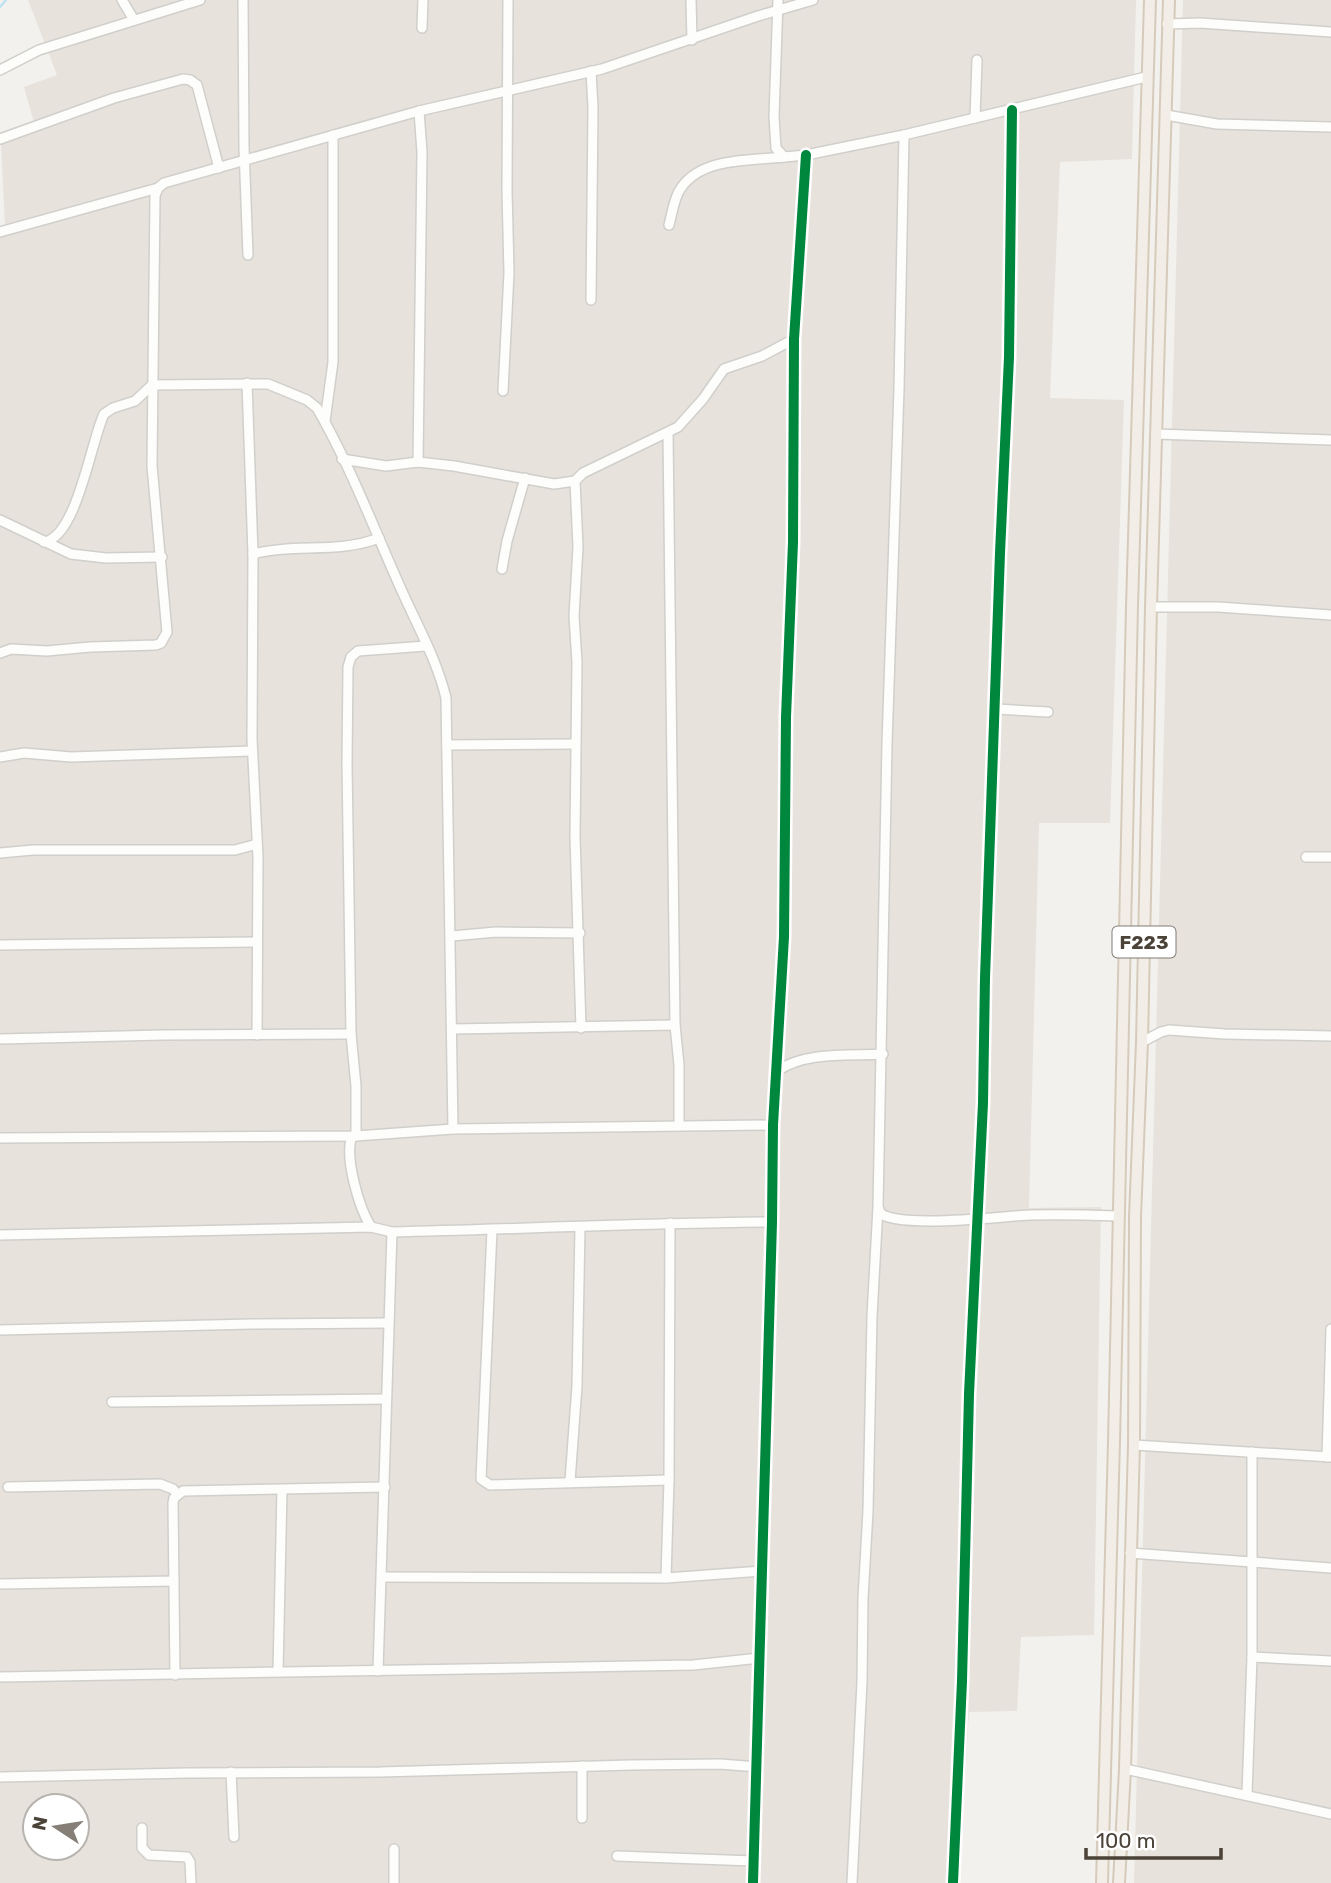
<svg xmlns="http://www.w3.org/2000/svg" width="1331" height="1883" font-family="Rubik,sans-serif">
<rect width="100%" height="100%" fill="#f3f1ee"/>
<g fill="#e7e2db" fill-rule="evenodd">
<path d="M28,0H1136L1132,159L1060,162L1050,398L1124,400L1110,823H1039L1029,1208L1101,1207L1094,1635L1021,1637L1017,1711L969,1712L959,1883H0V229L5,227L1,145L34,123L24,87L57,75ZM35,1806H77V1848H35Z"/>
<polygon points="1183,0 1331,0 1331,1883 1134,1883"/>
</g>
<g fill="none" stroke-linecap="round" stroke-linejoin="round">
<polyline stroke="#bee2f2" stroke-width="2.5" points="0,7 6,0"/>
<g stroke="#d1cfcb" stroke-width="12">
<g id="minor">
<polyline points="122,0 134,20"/>
<polyline points="243,0 244,148 248,255"/>
<polyline points="691,0 692,40"/>
<polyline points="778,0 774,117 776,148 784,157 806,155 904,135 1146,77"/>
<polyline points="1167,24 1200,23 1331,32"/>
<polyline points="422,28 423,0"/>
<polyline points="0,70 39,50 200,0"/>
<polyline points="1166,115 1217,124 1331,127"/>
<polyline points="975,118 977,60"/>
<polyline points="0,139 114,98 183,79 190,80 197,85 219,168"/>
<path d="M669,225C672,214 674,197 681,188C702,157 750,161 784,157"/>
<polyline points="0,232 158,188"/>
<polyline points="591,300 593,108 591,71"/>
<polyline points="247,383 253,554 252,739 258,857 257,1035"/>
<polyline points="503,391 509,273 507,190 508,0"/>
<polyline points="325,421 333,362 333,135"/>
<polyline points="668,433 675,1025 679,1065 679,1125"/>
<polyline points="1156,434 1331,440"/>
<polyline points="342,459 386,466 418,462 454,466 554,484 575,481 583,473 678,427 703,399 724,369 762,356 794,339"/>
<polyline points="418,462 422,152 419,111"/>
<polyline points="575,481 578,547 574,616 577,662 575,837 581,1028"/>
<polyline points="0,520 71,554 106,558 162,557"/>
<path d="M44,542C77,537 91,441 104,414L113,408L135,401L152,385L268,384L307,400L317,408C350,465 374,529 401,589C417,625 437,660 446,698L453,1129"/>
<path d="M253,554C295,543 338,554 379,538"/>
<polyline points="502,569 507,541 525,478"/>
<polyline points="1151,607 1218,607 1331,615"/>
<polyline points="0,653 11,649 47,651 90,647 156,645 161,643 167,632 152,466 155,196 158,188 164,183 419,111 602,69 758,16 813,0"/>
<polyline points="996,709 1048,712"/>
<polyline points="447,745 575,744"/>
<polyline points="0,757 24,753 71,757 252,751"/>
<polyline points="0,853 33,850 235,850 257,844"/>
<polyline points="1306,857 1331,857"/>
<polyline points="452,936 496,932 580,933"/>
<polyline points="0,945 256,942"/>
<polyline points="452,1029 675,1025"/>
<polyline points="0,1039 163,1035 351,1034"/>
<polyline points="1142,1042 1161,1032 1169,1030 1225,1034 1331,1036"/>
<path d="M777,1071C806,1051 849,1056 883,1054"/>
<polyline points="0,1138 356,1136 453,1129 773,1125"/>
<path d="M879,1209L880,1213C900,1229 1002,1216 1031,1215C1061,1214 1090,1215 1119,1216"/>
<path d="M371,1227C359,1208 344,1157 352,1136H356V1086L351,1034L347,763L348,667L351,657L358,651L426,646"/>
<polyline points="492,1230 481,1479 490,1485 669,1480"/>
<path d="M0,1235L371,1227L392,1232C519,1229 645,1223 772,1222"/>
<polyline points="0,1330 252,1324 388,1323"/>
<polyline points="112,1402 386,1399"/>
<polyline points="1134,1445 1331,1457"/>
<polyline points="1327,1457 1331,1329"/>
<polyline points="570,1481 577,1386 580,1228"/>
<polyline points="8,1487 160,1484 173,1489 177,1494"/>
<polyline points="1130,1553 1331,1568"/>
<polyline points="382,1577 666,1578 762,1571"/>
<polyline points="666,1578 669,1480 670,1223"/>
<polyline points="0,1584 174,1581"/>
<polyline points="1252,1657 1331,1661"/>
<polyline points="378,1671 392,1232"/>
<polyline points="278,1672 282,1490"/>
<polyline points="175,1675 173,1503 174,1498 183,1491 385,1487"/>
<polyline points="0,1677 693,1665 760,1658"/>
<polyline points="1125,1769 1331,1814"/>
<polyline points="231,1772 234,1837"/>
<polyline points="0,1777 187,1773 380,1772 631,1765 720,1764 758,1767"/>
<polyline points="1247,1794 1252,1657 1252,1452"/>
<polyline points="582,1818 582,1766"/>
<polyline points="142,1828 142,1848 149,1855 187,1857 190,1862 191,1883"/>
<polyline points="394,1849 394,1883"/>
<polyline points="617,1856 753,1861"/>
<polyline points="753,1883 772,1222 773,1125 784,937 786,717 793,542 794,339 806,155"/>
<polyline points="852,1883 862,1682 863,1598 868,1511 872,1316 878,1207 887,744 899,389 904,135"/>
<polyline points="953,1883 962,1681 969,1394 983,1103 985,978 1000,553 1009,357 1012,110"/>
</g>
</g>
<g stroke="#d6cbbb" stroke-width="14">
<g id="major">
<polyline points="1102,1883 1114,1442 1132,606 1150,0"/>
<polyline points="1119,1883 1125,1769 1134,1445 1135,1217 1142,1042 1151,607 1169,0"/>
</g>
</g>
<use href="#minor" stroke="#fdfdfc" stroke-width="9"/>
<use href="#major" stroke="#f2ede6" stroke-width="10"/>
<g stroke="#fff" stroke-width="15">
<g id="cycleway">
<polyline points="753,1883 772,1222 773,1125 784,937 786,717 793,542 794,339 806,155"/>
<polyline points="953,1883 962,1681 969,1394 983,1103 985,978 1000,553 1009,357 1012,110"/>
</g>
</g>
<use href="#cycleway" stroke="#00873e" stroke-width="10"/>
</g>
<g text-anchor="middle" stroke-width="5" stroke-linejoin="round" paint-order="stroke">
<rect fill="#fff" stroke="#817b74" stroke-width="2" x="1112.5" y="926.5" width="63" height="31" rx="5"/>
<g font-size="19" font-weight="bold" fill="#4b4238">
<text x="1144" y="949">F223</text>
</g>
</g>
<g transform="translate(56 1827) rotate(282)"><circle r="33" fill="#ffffff" stroke="#b7b3af" stroke-width="2"/>
<path d="M0-5L12 26L0 18L-12 26Z" fill="#867f78"/>
<text y="-10" font-size="19" font-weight="bold" text-anchor="middle" fill="#4b4238">N</text>
</g>
<path d="M1086 1848v10h135v-10" fill="none" stroke="#4b4238" stroke-width="3.5"/>
<text x="1096" y="1848" font-size="21" fill="#4b4238" stroke="#ffffff" stroke-width="5" paint-order="stroke">100 m</text>
</svg>
